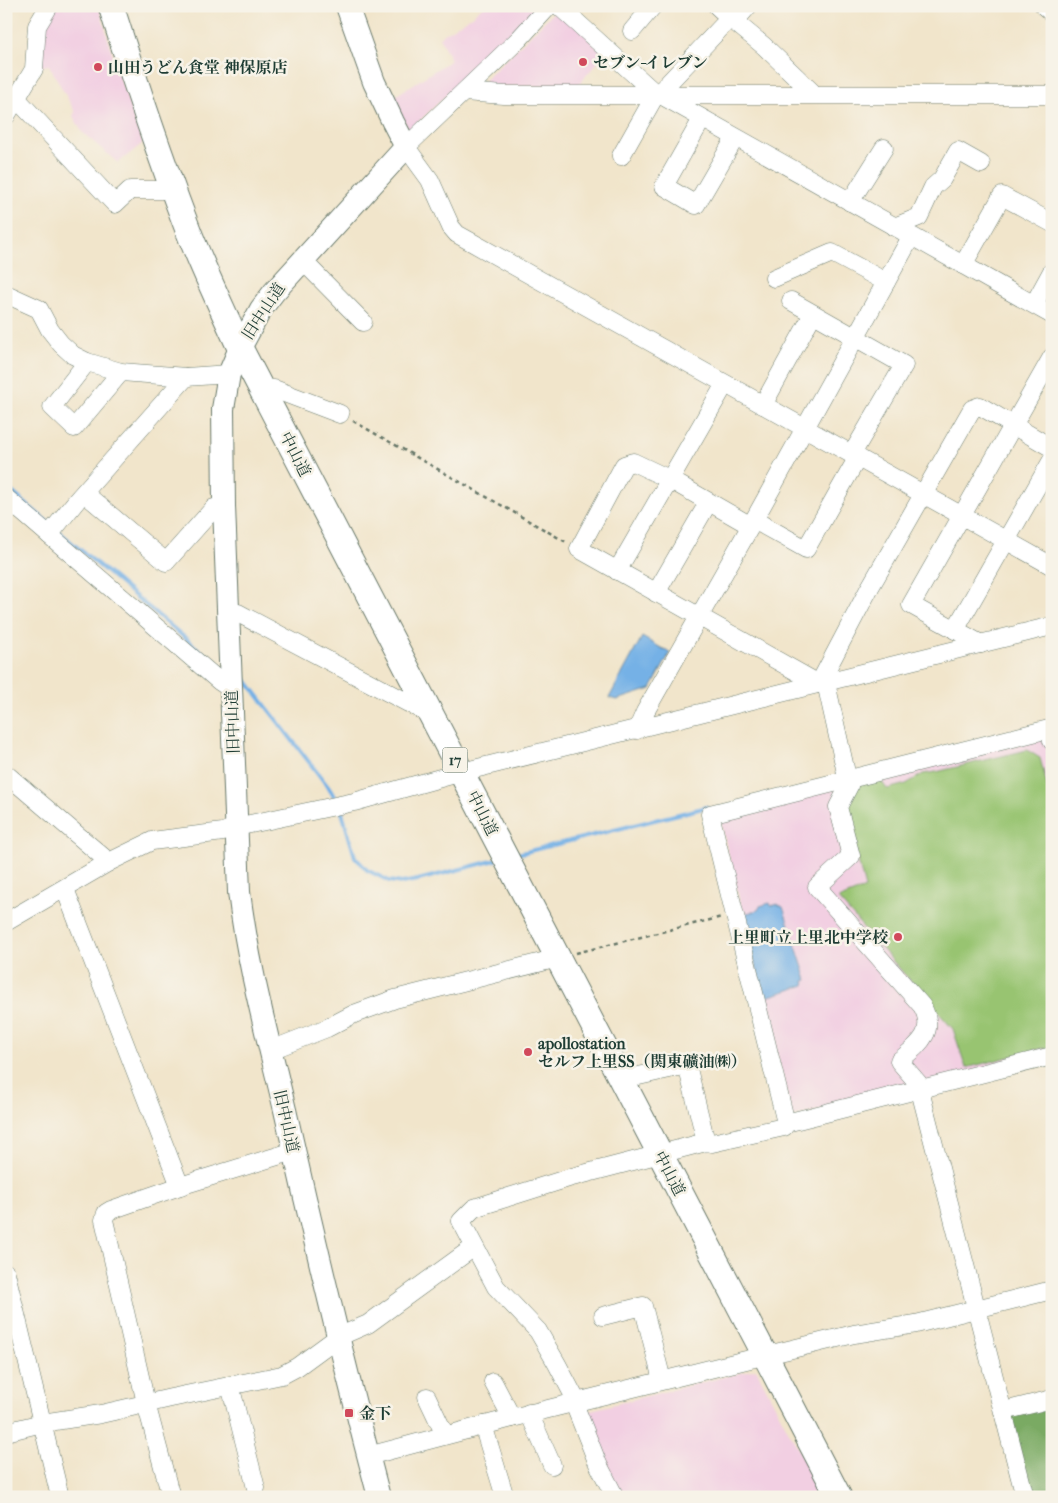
<svg xmlns="http://www.w3.org/2000/svg" width="1058" height="1503" font-family="'IM FELL French Canon','Noto Serif JP',serif">
<rect width="100%" height="100%" fill="#f7f3e8"/>
<filter id="ink" filterUnits="userSpaceOnUse"><feTurbulence type="fractalNoise" baseFrequency=".02" numOctaves="2"/><feDisplacementMap in="SourceGraphic" scale="10" xChannelSelector="R" yChannelSelector="G"/><feConvolveMatrix kernelMatrix="1 2 1 2 8 2 1 2 1" color-interpolation-filters="sRGB"/></filter>
<filter id="wash" filterUnits="userSpaceOnUse"><feTurbulence type="fractalNoise" baseFrequency=".0096" numOctaves="4" result="noise"/><feDisplacementMap in="SourceGraphic" scale="20" xChannelSelector="R" yChannelSelector="G"/><feGaussianBlur stdDeviation="1.12" result="paint"/><feColorMatrix in="noise" values="0 0 0 0 0 0 0 0 0 0 0 0 0 0 0 0 0 1.4 0 .05"/><feComposite in="paint" operator="in"/></filter>
<g filter="url(#wash)">
<rect width="100%" height="100%" fill="#f1e5cb"/>
<g fill="#f2cfe2">
<polygon points="54,6 99,6 116,67 143,143 118,163 82,132 73,116 75,112 49,65 39,67 41,29"/>
<polygon points="484,6 539,6 409,131 392,98 451,60 439,37 474,15 477,11"/>
<polygon points="558,8 607,52 576,87 488,86 484,81"/>
<polygon points="1046,737 1052,760 1052,1052 792,1117 719,815"/>
<polygon points="756,1369 788,1430 825,1497 619,1497 584,1415 587,1411"/>
</g>
<polygon fill="#98c471" stroke="#5c8052" points="1027,750 1040,758 1052,805 1052,1051 1046,1053 1044,1048 966,1068 953,1029 838,899 865,888 844,804 856,784 879,778 887,789 906,784 923,774 936,772"/>
<polygon fill="#7aaa63" stroke="#4c744c" points="1052,1402 1052,1497 1031,1497 1010,1412"/>
<g fill="#74b1e6" stroke="#4a778d">
<polygon points="642,637 670,653 651,689 617,700 609,698"/>
<polygon points="770,903 771,906 777,904 783,907 807,980 804,981 805,985 763,998 762,994 764,993 740,915 758,910 760,906"/>
</g>
<g fill="none" stroke-linecap="round" stroke-linejoin="round">
<g stroke="#74b1e6" stroke-width="4">
<polyline points="6,487 51,525"/>
<polyline points="58,531 223,670"/>
<polyline points="237,673 242,675 329,788 337,801"/>
<polyline points="341,809 355,857 367,870 389,881 402,883 418,880 496,860"/>
<polyline points="513,855 707,807"/>
</g>
</g>
</g>
<g filter="url(#ink)">
<g fill="none" stroke-linecap="round" stroke-linejoin="round">
<g stroke="#687869" stroke-width="19">
<g id="minor">
<polyline points="549,6 519,39 406,147 430,180 451,227 457,234 1052,566"/>
<polyline points="559,6 656,94 621,156"/>
<polyline points="1044,6 1052,13"/>
<polyline points="730,18 764,46 814,94"/>
<polyline points="735,21 748,6"/>
<polyline points="632,31 653,6"/>
<polyline points="464,92 504,95 1052,95"/>
<polyline points="658,94 730,18 717,6"/>
<polyline points="659,94 1052,315"/>
<polyline points="16,98 115,204 130,190 173,190"/>
<polyline points="6,116 34,69 37,26 49,6"/>
<polyline points="702,119 664,186 696,205 735,138"/>
<polyline points="850,202 884,148"/>
<polyline points="894,227 919,217 933,187 942,179 958,151 981,164"/>
<polyline points="302,260 363,322"/>
<polyline points="963,265 1002,196 1052,223"/>
<polyline points="774,278 832,253 886,282"/>
<polyline points="6,294 39,309 50,330 61,344 73,355 87,362 121,372 186,377 229,374"/>
<polyline points="791,301 904,365 852,454"/>
<polyline points="1034,304 1052,271"/>
<polyline points="87,362 52,407 74,428 121,372"/>
<polyline points="262,389 274,389 340,414"/>
<polyline points="763,405 813,314"/>
<polyline points="84,493 166,562 214,508 224,506"/>
<polyline points="6,498 219,681 225,685 231,684"/>
<polyline points="754,520 806,549 858,457"/>
<polyline points="751,526 669,479 633,462 624,465 579,549 819,684 869,589 972,409 980,406 1052,448"/>
<polyline points="49,535 78,499 186,377"/>
<polyline points="617,571 725,384"/>
<polyline points="656,593 708,503"/>
<polyline points="229,611 238,613 431,715"/>
<polyline points="955,630 1052,460"/>
<polyline points="981,644 911,605 1052,357"/>
<path d="M826,683L849,786L838,807L851,856L817,887L922,1006C937,1033 918,1045 899,1061L918,1083L1025,1497"/>
<polyline points="637,730 645,712 754,520 911,237"/>
<polyline points="6,774 109,862"/>
<polyline points="65,889 180,1186 111,1210 106,1213 104,1220 146,1403 171,1497"/>
<polyline points="6,922 109,862 152,841 223,832 236,827 354,802 462,772 1052,626"/>
<polyline points="271,1050 327,1028 354,1014 395,999 558,958"/>
<polyline points="621,1080 687,1065 706,1142"/>
<polyline points="786,1123 710,814 1049,729 1052,741"/>
<polyline points="180,1186 294,1151"/>
<polyline points="6,1273 60,1497"/>
<polyline points="603,1316 643,1306 662,1380"/>
<polyline points="493,1382 512,1418"/>
<polyline points="230,1385 256,1488"/>
<polyline points="427,1397 445,1435"/>
<polyline points="1004,1411 1052,1399"/>
<polyline points="529,1413 552,1465"/>
<polyline points="483,1425 505,1497"/>
<polyline points="6,1432 42,1423 101,1414 171,1398 282,1375 297,1367 338,1337 368,1324 474,1247"/>
<polyline points="368,1456 512,1418 738,1362 854,1334 916,1324 1052,1290"/>
<polyline points="615,1497 598,1464 577,1411 577,1402 557,1364 538,1331 496,1287 461,1221 474,1208 572,1177 706,1142 712,1143 784,1127 786,1123 1052,1056"/>
</g>
</g>
<g stroke="#687869" stroke-width="24">
<path id="major" d="M347,6L374,82L393,122L406,147L274,292L261,309L240,348L229,374L223,409L224,506L239,892C248,966 268,1038 285,1110C314,1240 345,1368 379,1497"/>
</g>
<g stroke="#687869" stroke-width="27">
<path id="highway" d="M111,6C134,79 158,151 185,222C201,265 221,306 240,348L839,1497"/>
</g>
<g stroke="#687869" stroke-width="2.5" stroke-dasharray="4 4" stroke-linecap="butt">
<polyline points="353,421 566,542"/>
<polyline points="576,953 722,917"/>
</g>
<use href="#minor" stroke="#fff" stroke-width="18"/>
<use href="#major" stroke="#fff" stroke-width="22"/>
<use href="#highway" stroke="#fff" stroke-width="25"/>
</g>
</g>
<g fill="#d1495b" stroke="#f7f3e8" stroke-width="2">
<circle cx="583" cy="62" r="5"/>
<circle cx="98" cy="67" r="5"/>
<circle cx="898" cy="937" r="5"/>
<circle cx="528" cy="1052" r="5"/>
<rect x="344" y="1408" width="10" height="10" rx="2.5"/>
</g>
<g text-anchor="middle" stroke-width="5" stroke-linejoin="round" paint-order="stroke">
<rect fill="#f7f3e8" stroke="#60746a" stroke-width="1" x="442.5" y="747.5" width="25" height="25" rx="4"/>
<g font-size="15" font-weight="bold" fill="#1f3d34">
<text x="455" y="765">17</text>
</g>
<g font-size="16" font-weight="bold" fill="#1f3d34" stroke="#f7f3e8" text-anchor="start">
<text x="593" y="68">セブン-イレブン</text>
<text x="108" y="73">山田うどん食堂 神保原店</text>
<text x="888" y="943" text-anchor="end">上里町立上里北中学校</text>
<text x="538" y="1049">apollostation<tspan x="538" dy="18">セルフ上里SS（関東礦油㈱）</tspan></text>
<text x="359" y="1419">金下</text>
</g>
<g font-size="16" fill="#1f3d34" stroke="#f7f3e8">
<text transform="translate(263 311) rotate(-57)" y="6">旧中山道</text>
<text transform="translate(296 454) rotate(63)" y="6">中山道</text>
<text transform="translate(232 722) rotate(-92)" y="6">旧中山道</text>
<text transform="translate(483 813) rotate(63)" y="6">中山道</text>
<text transform="translate(287 1121) rotate(77)" y="6">旧中山道</text>
<text transform="translate(670 1173) rotate(62)" y="6">中山道</text>
</g>
</g>
<rect width="1058" height="1503" fill="none" stroke="#f7f3e8" stroke-width="25"/>
</svg>
